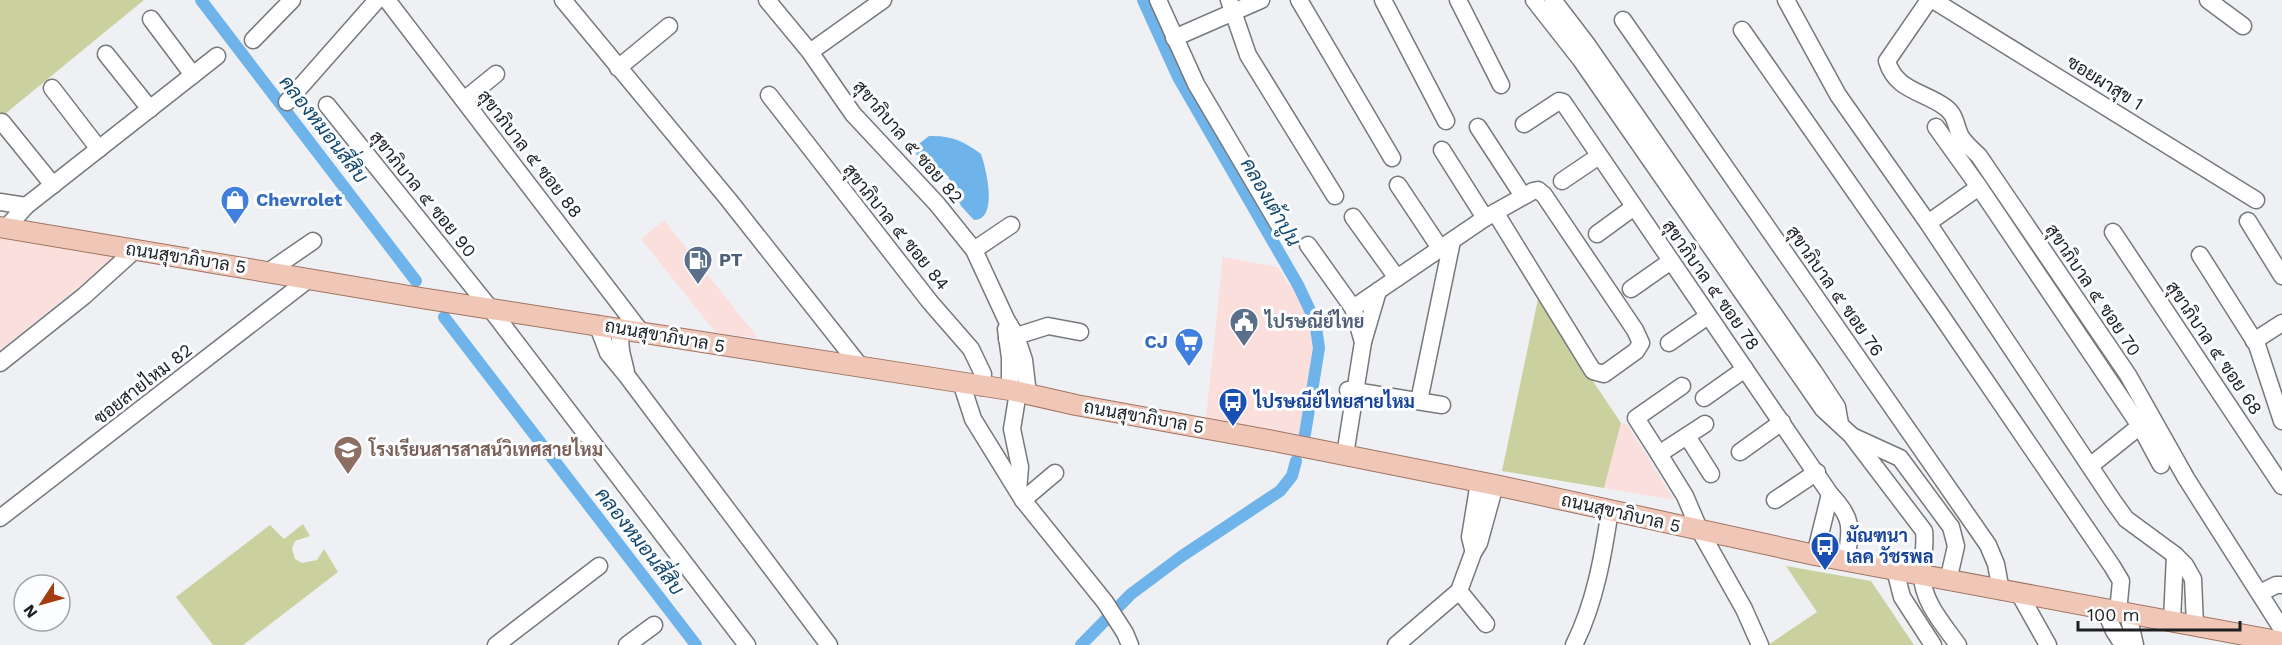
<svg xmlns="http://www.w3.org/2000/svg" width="2282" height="645" font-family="'Work Sans',Sarabun,sans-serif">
<rect width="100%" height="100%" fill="#eef0f4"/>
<g fill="#fadfdd">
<polygon points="664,220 758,338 716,333 641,239"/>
<polygon points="0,228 127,249 0,350"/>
<polygon points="1223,257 1278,267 1288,284 1299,289 1313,322 1315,345 1302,435 1206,418"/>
<polygon points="1621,423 1627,424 1674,500 1604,488"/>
</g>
<g fill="#cad19f">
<polygon points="0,0 144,0 0,118"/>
<polygon points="1538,299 1621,423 1604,488 1502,471"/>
<polygon points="303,524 310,536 295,541 292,549 295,559 302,563 317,560 324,549 338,572 243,645 213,645 176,597 270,525 284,539"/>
<polygon points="1786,566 1871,581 1914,645 1768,645 1817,612"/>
</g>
<path fill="#6eb4ea" d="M929,136C950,135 964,141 981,154C986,168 999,220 974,220L961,206L948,176L929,169L916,154L920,143Z"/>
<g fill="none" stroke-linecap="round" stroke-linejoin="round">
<g stroke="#6eb4ea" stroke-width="12">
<polyline points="201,0 416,281"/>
<polyline points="1143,0 1178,77 1298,285 1315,321 1319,348 1305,434"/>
<polyline points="444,317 696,645"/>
<polyline points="1081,645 1131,594 1182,556 1280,491 1292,476 1296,461"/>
</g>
<g stroke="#76797c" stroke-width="19">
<g id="minor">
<polyline points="387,0 641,332"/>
<polyline points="563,0 728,199 860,366"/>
<polyline points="767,0 810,52 853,114 937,204 974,250 1006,319 1016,336 1024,360 1028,394"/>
<polyline points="1158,0 1196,84 1279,225"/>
<polyline points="1229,0 1248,55 1335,196"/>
<polyline points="1299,0 1392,158"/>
<polyline points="1383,0 1446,121"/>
<polyline points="1458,0 1501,85"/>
<path d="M1534,0L1581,60L1823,409L1851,435L1924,531C1926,546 1922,559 1922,574C1922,601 1943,624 1958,645"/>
<polyline points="1553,0 1586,43 1814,372 1837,407 1840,424"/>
<polyline points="1786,0 1838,95 1928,223 2113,501 2126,519 2175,555 2185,565 2193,579 2195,625"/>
<path d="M1929,0L1887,61C1896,91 1923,91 1945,107C1956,115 1955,124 1960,135C1964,143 1973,150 1979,156L2128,375L2186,478L2282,629"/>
<polyline points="1933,0 2256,200"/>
<polyline points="2208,0 2243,26"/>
<polyline points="151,19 193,75"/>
<polyline points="1623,20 1988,545 1996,564 2001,591"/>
<polyline points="1742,30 1938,311 2112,566 2121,581 2118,612"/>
<polyline points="1174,38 1261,0"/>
<polyline points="253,40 292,0"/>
<polyline points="810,52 883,0"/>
<polyline points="106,54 150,109"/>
<polyline points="618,68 669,26"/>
<polyline points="52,88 99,149"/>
<polyline points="769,95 930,302 971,349 983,374 982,387"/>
<polyline points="464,100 496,74"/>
<polyline points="287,102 377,0"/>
<polyline points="327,105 489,307 747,645"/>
<polyline points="2,122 53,185"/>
<path d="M1524,124L1559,101L1563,102L1830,494C1854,519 1851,528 1846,561"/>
<polyline points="1478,127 1523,196"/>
<polyline points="1936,127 1979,187"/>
<polyline points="1442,150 1485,218"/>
<polyline points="1562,181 1599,156"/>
<polyline points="1398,185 1440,248"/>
<polyline points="0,202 26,206"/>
<polyline points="1353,217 1397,278"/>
<polyline points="2248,221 2282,276"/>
<polyline points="1928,223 1979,187 2140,426 2090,466"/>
<polyline points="6,228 26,206 217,56"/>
<polyline points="2113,232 2282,486"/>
<polyline points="1597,234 1634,207"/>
<polyline points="1308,245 1353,308 1363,342 1345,455"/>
<polyline points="974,250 1011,225"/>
<polyline points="2200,255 2257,345 2282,421"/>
<polyline points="268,272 313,241"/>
<polyline points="1631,289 1671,261"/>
<polyline points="1353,308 1485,218 1533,191 1538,190 1544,195 1635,330 1641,343 1636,351 1604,374 1593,371 1495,212"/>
<polyline points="597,324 608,353 627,376 829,645"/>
<polyline points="619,327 621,351 626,372"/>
<polyline points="1006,329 1010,358 1010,390"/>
<polyline points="1007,339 1048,326 1080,332"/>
<polyline points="2254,341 2282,323"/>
<polyline points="1363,342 1378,291"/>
<polyline points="1669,343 1708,316"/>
<polyline points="0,363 84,296 135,250"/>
<polyline points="961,382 973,419 1023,500 1105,602 1125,633 1130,645"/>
<polyline points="1348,390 1442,405"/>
<polyline points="1704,398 1745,369"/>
<polyline points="1419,401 1452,241"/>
<polyline points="1705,424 1659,454 1685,496 1700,531 1744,609 1760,645"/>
<polyline points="2140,426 2161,465"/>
<polyline points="1687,436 1711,474"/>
<polyline points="1854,437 1900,458 1951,527 1956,546 1948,581"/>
<polyline points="1740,452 1782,422"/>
<polyline points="1659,454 1636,418 1682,386"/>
<polyline points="1018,491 1020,467 1012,429 1018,392"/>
<polyline points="1023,500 1055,473"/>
<polyline points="1775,500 1817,472"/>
<polyline points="0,518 309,279"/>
<polyline points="1473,549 1470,537 1479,482"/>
<polyline points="1815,555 1830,494"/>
<polyline points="1895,570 1902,597 1933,645"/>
<polyline points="1459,591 1486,624"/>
<polyline points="2260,593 2276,585 2282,585"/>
<polyline points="2020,595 2048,645"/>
<polyline points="2105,610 2114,631 2123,645"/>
<polyline points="2128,614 2135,645"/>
<polyline points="2172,621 2175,555"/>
<polyline points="496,645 599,566"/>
<polyline points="627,645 654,625"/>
<polyline points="1396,645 1459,591 1473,553 1479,543 1495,485"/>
<path d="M1574,645C1595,603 1603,556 1610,510"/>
</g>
</g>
<g stroke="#a07463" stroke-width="22">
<polyline id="major" points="0,227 421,298 1010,390 1076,405 1274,441 1495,485 1815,555 2282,642"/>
</g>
<use href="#minor" stroke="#fff" stroke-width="16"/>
<use href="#major" stroke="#f0c7b7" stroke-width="20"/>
</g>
<defs>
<g id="shop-pin" transform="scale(1.5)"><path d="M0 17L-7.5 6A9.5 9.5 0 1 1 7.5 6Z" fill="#3f7fe0" stroke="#fcfdff"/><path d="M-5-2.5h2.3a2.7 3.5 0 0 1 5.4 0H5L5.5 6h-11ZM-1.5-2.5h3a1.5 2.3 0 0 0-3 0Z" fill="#fff"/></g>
<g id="fuel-pin" transform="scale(1.5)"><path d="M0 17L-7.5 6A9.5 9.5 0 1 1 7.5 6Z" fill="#5c6f8a" stroke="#fcfdff"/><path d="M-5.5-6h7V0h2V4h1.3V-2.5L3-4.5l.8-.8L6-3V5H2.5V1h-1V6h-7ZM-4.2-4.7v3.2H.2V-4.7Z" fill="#fff"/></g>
<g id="civic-pin" transform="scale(1.5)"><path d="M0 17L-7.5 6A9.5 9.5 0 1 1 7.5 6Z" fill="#5c6f8a" stroke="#fcfdff"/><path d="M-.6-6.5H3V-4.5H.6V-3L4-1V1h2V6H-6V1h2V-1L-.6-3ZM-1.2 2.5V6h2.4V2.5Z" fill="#fff"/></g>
<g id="supermarket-pin" transform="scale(1.5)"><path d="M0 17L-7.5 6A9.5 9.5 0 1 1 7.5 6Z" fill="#3f7fe0" stroke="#fcfdff"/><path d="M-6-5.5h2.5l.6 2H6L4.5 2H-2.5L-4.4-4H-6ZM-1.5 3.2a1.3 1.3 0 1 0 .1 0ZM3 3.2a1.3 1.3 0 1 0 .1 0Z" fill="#fff"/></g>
<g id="bus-pin" transform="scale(1.5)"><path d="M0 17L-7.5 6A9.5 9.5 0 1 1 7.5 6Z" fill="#1a4fb4" stroke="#fcfdff"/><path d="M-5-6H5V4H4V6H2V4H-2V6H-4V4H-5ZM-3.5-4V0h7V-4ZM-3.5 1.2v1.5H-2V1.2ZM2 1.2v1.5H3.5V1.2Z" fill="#fff"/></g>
<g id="school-pin" transform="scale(1.5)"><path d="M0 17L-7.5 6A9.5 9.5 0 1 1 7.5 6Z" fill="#8d6e63" stroke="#fcfdff"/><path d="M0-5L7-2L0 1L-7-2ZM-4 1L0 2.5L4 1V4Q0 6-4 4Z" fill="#fff"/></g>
</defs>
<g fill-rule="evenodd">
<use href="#shop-pin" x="235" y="200"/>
<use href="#fuel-pin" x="698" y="260"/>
<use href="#civic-pin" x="1244" y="322"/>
<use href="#supermarket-pin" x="1189" y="342"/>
<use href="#bus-pin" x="1233" y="402"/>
<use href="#school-pin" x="348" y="450"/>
<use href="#bus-pin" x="1825" y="546"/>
</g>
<g text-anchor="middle" stroke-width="6" stroke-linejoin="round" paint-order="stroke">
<g font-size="18" fill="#1e1f20" stroke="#fcfdff">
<text transform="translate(2105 83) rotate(32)" y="6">ซอยผาสุข 1</text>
<text transform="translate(908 142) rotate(49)" y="6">สุขาภิบาล ๕ ซอย 82</text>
<text transform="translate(530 154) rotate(52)" y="6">สุขาภิบาล ๕ ซอย 88</text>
<text transform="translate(423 194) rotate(51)" y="6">สุขาภิบาล ๕ ซอย 90</text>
<text transform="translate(896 227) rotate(51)" y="6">สุขาภิบาล ๕ ซอย 84</text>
<text transform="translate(186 258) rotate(9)" y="6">ถนนสุขาภิบาล 5</text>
<text transform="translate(1711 285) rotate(55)" y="6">สุขาภิบาล ๕ ซอย 78</text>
<text transform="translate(2093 290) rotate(56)" y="6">สุขาภิบาล ๕ ซอย 70</text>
<text transform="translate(1835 291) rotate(55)" y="6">สุขาภิบาล ๕ ซอย 76</text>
<text transform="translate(665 336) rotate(10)" y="6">ถนนสุขาภิบาล 5</text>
<text transform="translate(2214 348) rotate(56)" y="6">สุขาภิบาล ๕ ซอย 68</text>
<text transform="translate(143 384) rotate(-38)" y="6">ซอยสายไหม 82</text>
<text transform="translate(1144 417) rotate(10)" y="6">ถนนสุขาภิบาล 5</text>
<text transform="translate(1621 513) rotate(13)" y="6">ถนนสุขาภิบาล 5</text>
</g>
<g font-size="18" font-weight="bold" fill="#366cbe" stroke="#fcfdff" text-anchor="start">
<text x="256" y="206">Chevrolet</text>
<text x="1168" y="348" text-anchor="end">CJ</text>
</g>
<g font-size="18" font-weight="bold" fill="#4e5e75" stroke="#fcfdff" text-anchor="start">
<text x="719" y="266">PT</text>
<text x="1265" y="328">ไปรษณีย์ไทย</text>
</g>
<g font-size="18" font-weight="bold" fill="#164399" stroke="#fcfdff" text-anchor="start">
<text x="1254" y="408">ไปรษณีย์ไทยสายไหม</text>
<text x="1846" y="542">มัณฑนา<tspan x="1846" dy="21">เลค วัชรพล</tspan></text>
</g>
<g font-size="18" font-weight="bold" fill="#785e54" stroke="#fcfdff" text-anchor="start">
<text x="369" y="456">โรงเรียนสารสาสน์วิเทศสายไหม</text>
</g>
<g font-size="20" font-style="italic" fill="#14496d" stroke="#fcfdff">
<text transform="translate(324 129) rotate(52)" y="7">คลองหมอนสี่สิบ</text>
<text transform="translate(1271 202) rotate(60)" y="7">คลองเต้าปูน</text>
<text transform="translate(640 541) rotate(52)" y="7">คลองหมอนสี่สิบ</text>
</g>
</g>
<g transform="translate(42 603) rotate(234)"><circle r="28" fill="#fcfdff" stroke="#a3a4a6" stroke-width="1.5"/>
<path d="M0-4.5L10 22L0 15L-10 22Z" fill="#a23d12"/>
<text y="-9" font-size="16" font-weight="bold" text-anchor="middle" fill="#1e1f20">N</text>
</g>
<path d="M2078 621v9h162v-9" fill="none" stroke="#1e1f20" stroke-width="3"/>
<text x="2087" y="621" font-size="18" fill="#1e1f20" stroke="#fcfdff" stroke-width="4.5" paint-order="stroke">100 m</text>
</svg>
